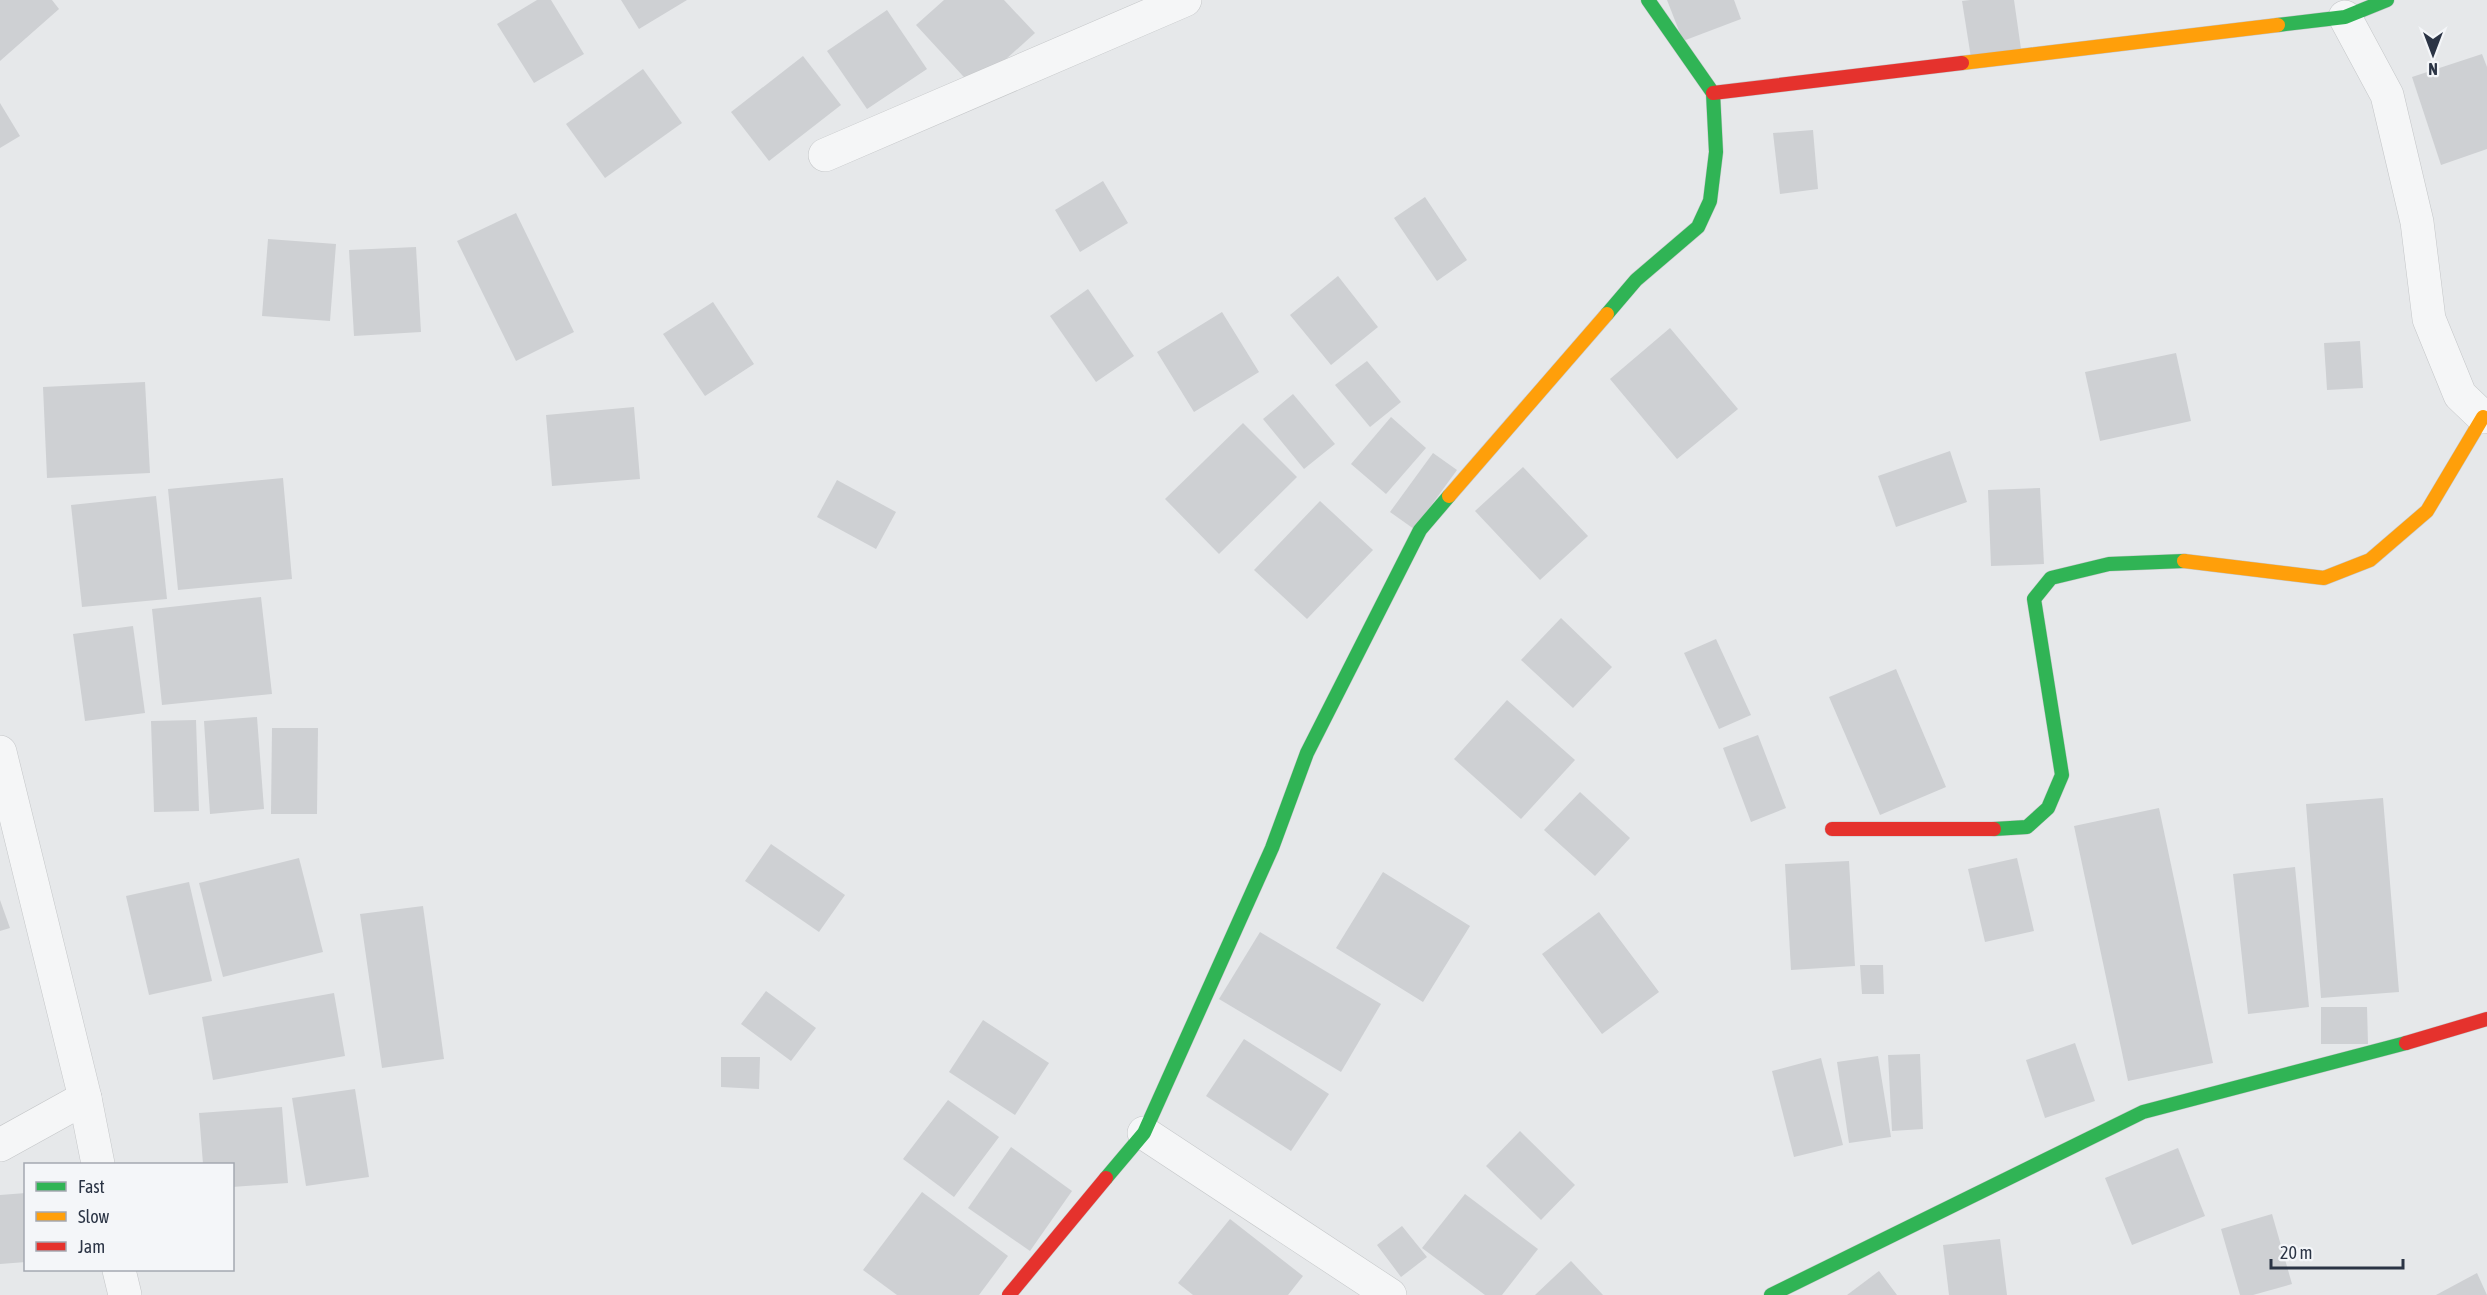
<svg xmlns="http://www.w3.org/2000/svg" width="2487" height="1295" font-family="'Asap Condensed',sans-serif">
<rect width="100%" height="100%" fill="#e6e8ea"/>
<g fill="#ced0d3">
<polygon points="0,0 52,0 59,9 0,61"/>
<polygon points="537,0 551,0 584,54 534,83 497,24"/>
<polygon points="621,0 687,0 639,29"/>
<polygon points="944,0 1004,0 1035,33 974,88 916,25"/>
<polygon points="1667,0 1734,0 1741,19 1683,41"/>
<polygon points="1970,0 2014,0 2021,49 1971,58 1962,1"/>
<polygon points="887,10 927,69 867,109 827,51"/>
<polygon points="2482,54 2487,67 2487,149 2441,165 2412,77"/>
<polygon points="803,56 841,105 769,161 731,112"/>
<polygon points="643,69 682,123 605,178 566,124"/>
<polygon points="0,103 20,136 0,148"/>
<polygon points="1813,130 1818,189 1780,194 1773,133"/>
<polygon points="1103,181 1128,223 1080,252 1055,210"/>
<polygon points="1425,197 1467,260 1437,281 1394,218"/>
<polygon points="516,213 574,332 516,361 457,241"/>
<polygon points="268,239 336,244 330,321 262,316"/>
<polygon points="416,247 421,332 354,336 349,250"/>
<polygon points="1338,276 1378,327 1331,365 1290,315"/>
<polygon points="1088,289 1134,356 1096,382 1050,316"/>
<polygon points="713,302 754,364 705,396 663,334"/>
<polygon points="1222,312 1259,372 1194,412 1157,352"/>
<polygon points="1670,328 1738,409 1677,459 1610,379"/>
<polygon points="2360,341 2363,388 2327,390 2324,343"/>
<polygon points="2176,353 2191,421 2100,441 2085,372"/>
<polygon points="1367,361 1401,402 1370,427 1335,385"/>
<polygon points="145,382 150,473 47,478 43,387"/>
<polygon points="1293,394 1335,444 1304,469 1263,419"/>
<polygon points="634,407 640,479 552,486 546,415"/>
<polygon points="1391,417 1426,448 1386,494 1351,464"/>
<polygon points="1243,423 1297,477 1219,554 1165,499"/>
<polygon points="1950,451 1967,502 1896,527 1878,476"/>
<polygon points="1433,453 1457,470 1414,529 1390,512"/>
<polygon points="1523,467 1588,536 1540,580 1475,511"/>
<polygon points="283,478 292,579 178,590 168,489"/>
<polygon points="837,480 896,512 876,549 817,517"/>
<polygon points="2040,488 2044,564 1991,566 1988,490"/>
<polygon points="156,496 167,599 82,607 71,505"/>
<polygon points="1320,501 1373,550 1307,619 1254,570"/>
<polygon points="261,597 272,694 162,705 152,609"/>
<polygon points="1561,618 1612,667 1573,708 1521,660"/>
<polygon points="133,626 145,713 85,721 73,634"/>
<polygon points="1716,639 1751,715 1719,729 1684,653"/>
<polygon points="1896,669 1946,787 1880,815 1829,697"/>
<polygon points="1507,700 1575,760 1521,819 1454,759"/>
<polygon points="257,717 264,809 210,814 204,721"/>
<polygon points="196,720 199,811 154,812 151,721"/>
<polygon points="272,728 318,728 317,814 271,814"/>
<polygon points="1758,735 1786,808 1751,822 1723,748"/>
<polygon points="1580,792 1630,838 1595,876 1544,830"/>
<polygon points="2383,798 2399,992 2321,998 2306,804"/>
<polygon points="2159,808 2213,1063 2128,1081 2074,826"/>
<polygon points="771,844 845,895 819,932 745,881"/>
<polygon points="299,858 323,952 223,977 199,883"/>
<polygon points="2017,858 2034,931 1985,942 1968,869"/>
<polygon points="1849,861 1855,966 1791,970 1785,864"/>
<polygon points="2295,867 2309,1007 2248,1014 2233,874"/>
<polygon points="1383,872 1470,926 1423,1002 1336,948"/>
<polygon points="189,882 212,981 149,995 126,896"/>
<polygon points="0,900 10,928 0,931"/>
<polygon points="423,906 444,1059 382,1068 360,914"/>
<polygon points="1599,912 1659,992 1602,1034 1542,954"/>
<polygon points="1260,932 1381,1004 1341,1072 1219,999"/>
<polygon points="1860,965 1883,965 1884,994 1862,994"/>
<polygon points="766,991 816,1028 791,1061 741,1024"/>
<polygon points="334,993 345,1056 213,1080 202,1017"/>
<polygon points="2321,1007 2367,1007 2368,1044 2321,1044"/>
<polygon points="983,1020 1049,1063 1015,1115 949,1072"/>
<polygon points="1244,1039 1329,1094 1291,1151 1206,1096"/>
<polygon points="2075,1043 2095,1101 2045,1118 2026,1060"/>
<polygon points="1920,1054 1923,1129 1892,1131 1888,1055"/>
<polygon points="1878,1056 1891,1137 1849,1143 1837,1062"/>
<polygon points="721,1057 760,1057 759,1089 721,1087"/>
<polygon points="1821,1058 1843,1145 1794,1157 1772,1071"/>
<polygon points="355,1089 369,1177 306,1186 292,1098"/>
<polygon points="948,1100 999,1137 954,1197 903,1159"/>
<polygon points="282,1107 288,1183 232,1187 232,1164 203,1164 199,1113"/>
<polygon points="1520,1131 1575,1185 1541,1220 1486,1166"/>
<polygon points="1011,1147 1072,1191 1030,1251 968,1208"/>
<polygon points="2178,1148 2205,1216 2132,1245 2105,1178"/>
<polygon points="922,1192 1008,1256 979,1295 897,1295 863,1270"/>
<polygon points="26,1193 26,1262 0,1264 0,1195"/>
<polygon points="1465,1194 1538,1249 1502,1295 1485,1295 1422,1248"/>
<polygon points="2272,1214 2292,1284 2253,1295 2240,1295 2221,1229"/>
<polygon points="1230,1219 1303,1276 1288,1295 1193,1295 1178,1283"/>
<polygon points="1402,1226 1427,1257 1401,1277 1377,1245"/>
<polygon points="2000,1239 2007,1295 1949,1295 1943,1245"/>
<polygon points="1571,1261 1603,1295 1535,1295"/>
<polygon points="1879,1271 1897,1295 1847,1295"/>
<polygon points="2477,1273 2487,1295 2436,1295"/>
</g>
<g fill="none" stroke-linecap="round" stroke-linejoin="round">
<g stroke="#c4c6c8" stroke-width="34">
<g id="street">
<polyline points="2345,17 2387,95 2417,222 2429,319 2460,395 2483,417 2487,416"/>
<polyline points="825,155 1185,0"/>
<polyline points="0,752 85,1098 98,1164"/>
<polyline points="1144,1133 1390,1295"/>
<polyline points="0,1145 85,1098"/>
<polyline points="119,1270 125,1295"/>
</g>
</g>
<g stroke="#c4c6c8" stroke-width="15">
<g id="fast">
<polyline points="2278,25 2345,17 2387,0"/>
<polyline points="1607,314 1636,280 1698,227 1710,201 1716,152 1713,93 1648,0"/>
<polyline points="1994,829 2027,827 2048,808 2062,775 2034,599 2051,578 2109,564 2184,561"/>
<polyline points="1106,1178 1144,1133 1272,848 1307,753 1420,530 1449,496"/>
<polyline points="1771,1295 2143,1112 2406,1043"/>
</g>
</g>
<g stroke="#c4c6c8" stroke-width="15">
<g id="slow">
<polyline points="1962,63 2278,25"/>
<polyline points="1449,496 1607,314"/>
<polyline points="2184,561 2324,578 2370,560 2427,511 2483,417"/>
</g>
</g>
<g stroke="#c4c6c8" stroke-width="15">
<g id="jam">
<polyline points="1713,93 1962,63"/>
<polyline points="1832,829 1994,829"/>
<polyline points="2406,1043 2487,1019"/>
<polyline points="1009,1295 1106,1178"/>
</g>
</g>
<use href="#street" stroke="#f5f6f7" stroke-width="33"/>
<use href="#fast" stroke="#30b455" stroke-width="14"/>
<use href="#slow" stroke="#ff9f0a" stroke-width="14"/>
<use href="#jam" stroke="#e5322d" stroke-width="14"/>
</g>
<rect x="24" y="1163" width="210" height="108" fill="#f4f6f9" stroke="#a4a8b1" stroke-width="1.5"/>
<rect x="36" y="1182" width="30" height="9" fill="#30b455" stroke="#a4a8b1" stroke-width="1.5"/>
<text x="78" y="1193" font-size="18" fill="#2b3445">Fast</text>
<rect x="36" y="1212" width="30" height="9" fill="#ff9f0a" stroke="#a4a8b1" stroke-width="1.5"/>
<text x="78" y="1223" font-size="18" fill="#2b3445">Slow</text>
<rect x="36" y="1242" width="30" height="9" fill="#e5322d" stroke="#a4a8b1" stroke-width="1.5"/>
<text x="78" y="1253" font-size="18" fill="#2b3445">Jam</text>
<g transform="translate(2433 54) rotate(180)" stroke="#f4f6f9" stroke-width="4.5" paint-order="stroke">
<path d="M0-4.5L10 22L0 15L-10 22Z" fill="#2b3445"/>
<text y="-9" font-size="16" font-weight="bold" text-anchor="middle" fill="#2b3445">N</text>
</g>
<path d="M2271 1259v9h132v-9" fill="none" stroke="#2b3445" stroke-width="3"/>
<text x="2280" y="1259" font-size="18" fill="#2b3445" stroke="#f4f6f9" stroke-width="4.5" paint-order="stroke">20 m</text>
</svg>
